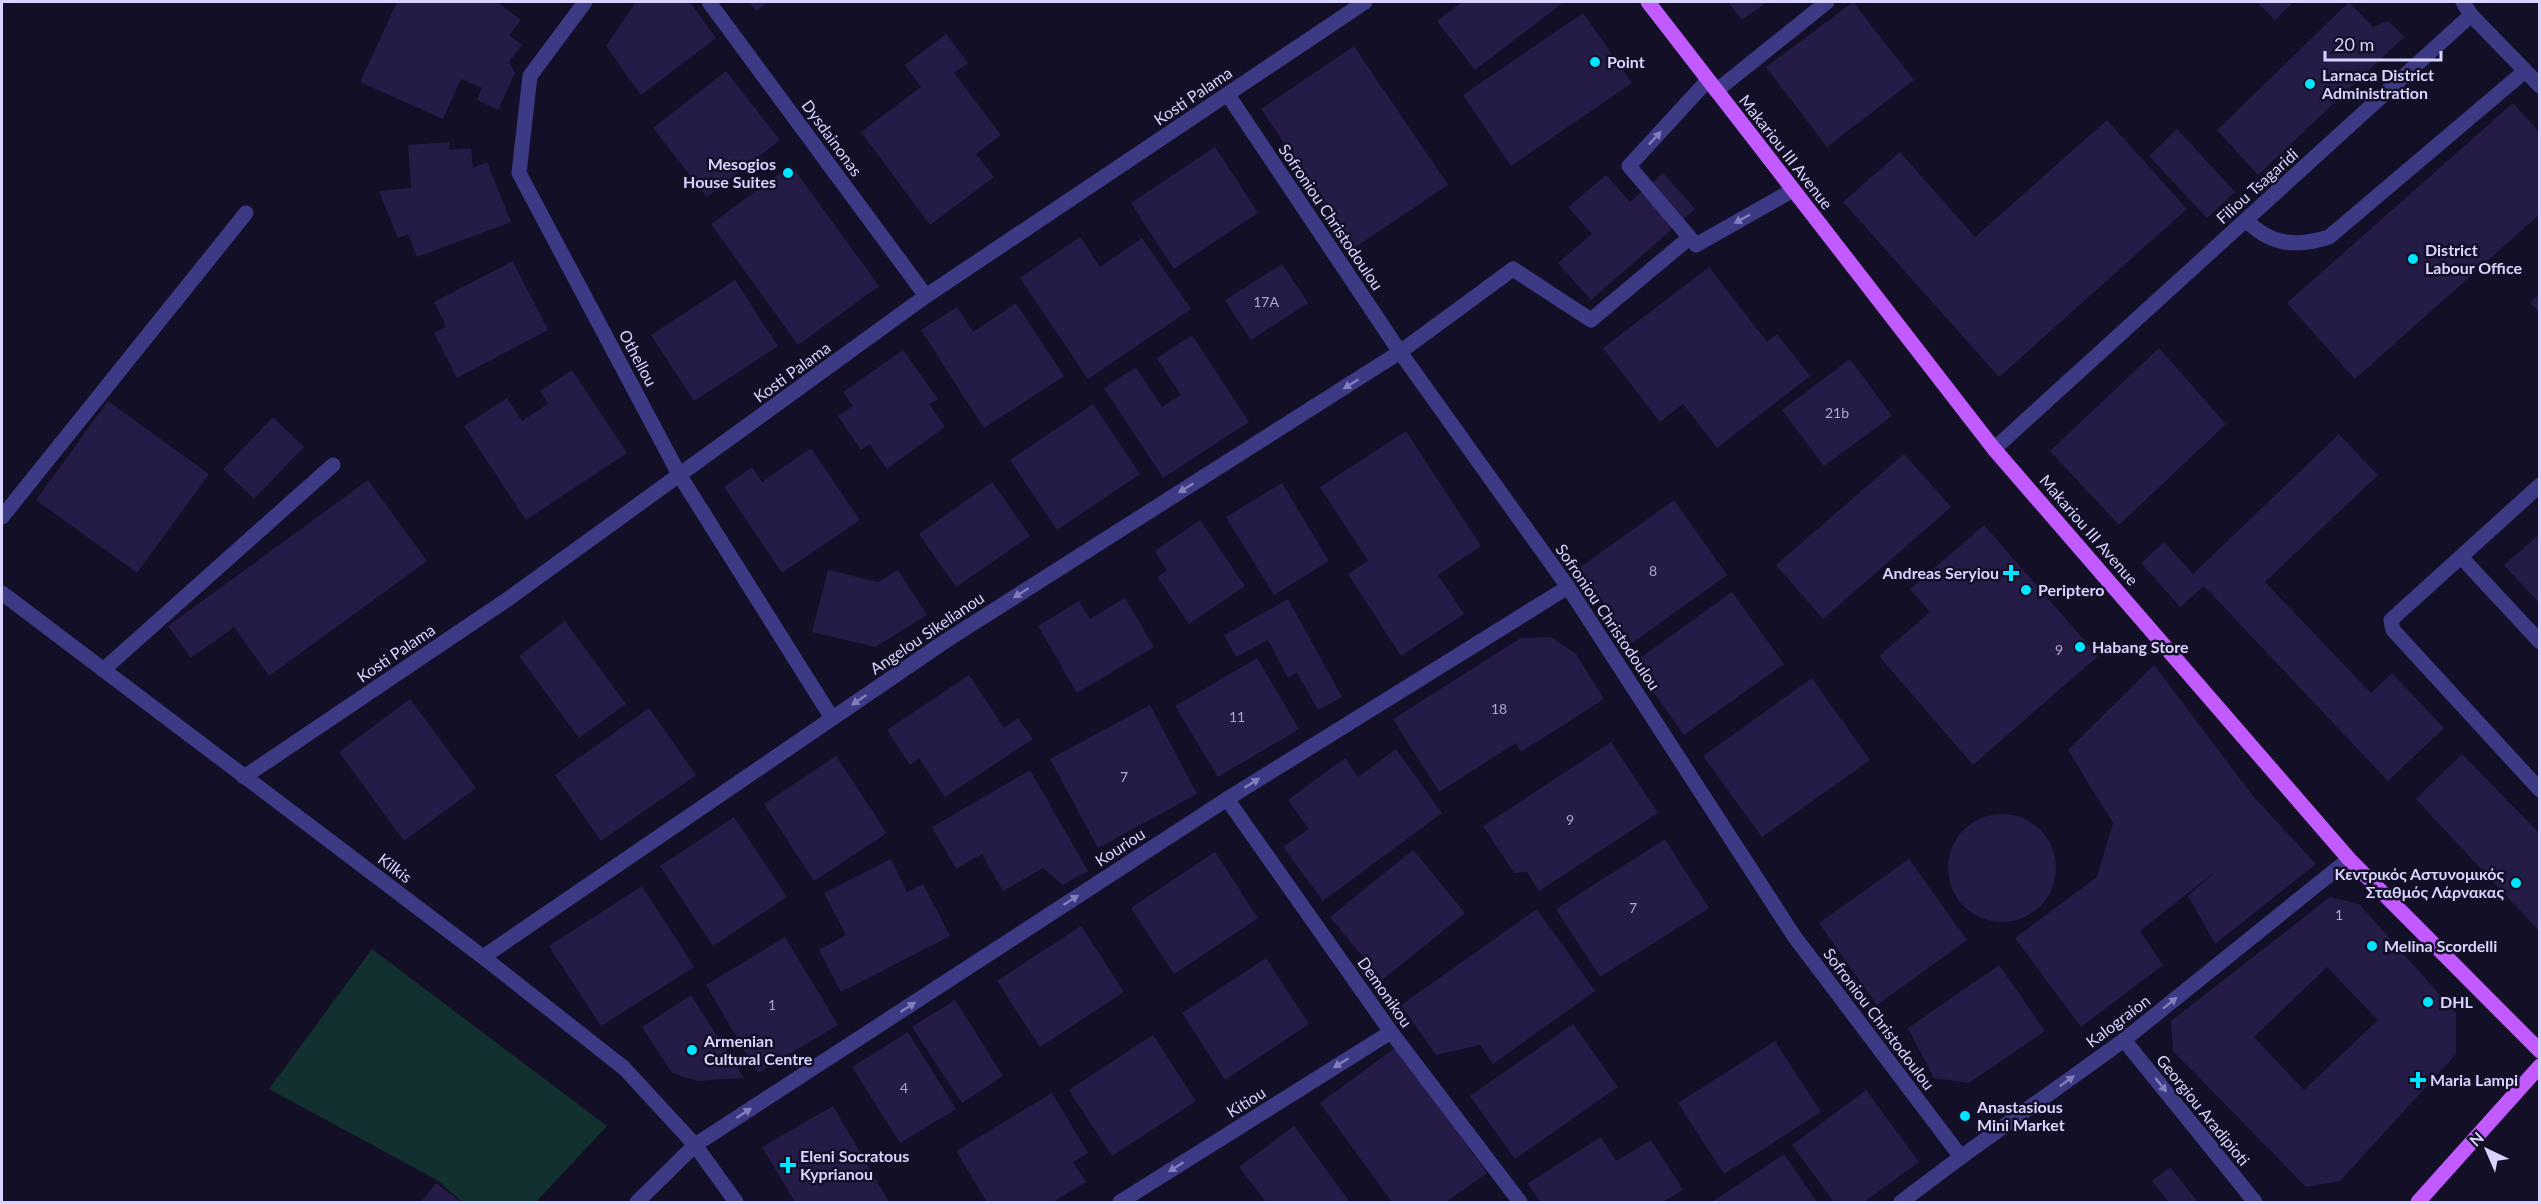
<svg xmlns="http://www.w3.org/2000/svg" width="2541" height="1204" font-family="Lato,sans-serif">
<rect width="100%" height="100%" fill="#130f26"/>
<polygon fill="#12302f" points="372,949 607,1126 536,1202 462,1202 437,1180 269,1089"/>
<g fill="#241b47" fill-rule="evenodd">
<polygon points="397,2 497,2 521,20 509,35 522,45 509,62 515,73 498,110 477,100 482,88 461,79 443,119 360,82"/>
<polygon points="636,2 690,2 716,38 641,95 606,46"/>
<polygon points="749,2 768,2 756,11"/>
<polygon points="1462,2 1564,2 1475,70 1437,21"/>
<polygon points="1728,2 1767,2 1742,20"/>
<polygon points="1853,2 1914,80 1827,147 1766,67"/>
<polygon points="2257,2 2293,2 2275,20"/>
<polygon points="2349,2 2373,27 2389,21 2404,37 2258,175 2217,130"/>
<polygon points="1583,13 1632,83 1511,166 1463,95"/>
<polygon points="946,34 968,63 954,73 1001,135 976,154 994,177 930,225 861,132 921,87 905,65"/>
<polygon points="1354,46 1448,185 1354,248 1261,109"/>
<polygon points="726,71 780,140 707,197 653,128"/>
<polygon points="2513,103 2540,133 2540,214 2355,379 2287,303"/>
<polygon points="2107,120 2187,209 1999,377 1843,202 1900,152 1975,237"/>
<polygon points="2177,129 2235,192 2207,218 2149,156"/>
<polygon points="449,142 449,150 471,148 473,168 487,162 511,222 417,257 408,234 398,238 379,191 411,188 408,145"/>
<polygon points="1215,147 1258,213 1174,269 1131,203"/>
<polygon points="791,165 879,286 798,345 711,224"/>
<polygon points="1663,173 1695,209 1591,300 1558,263 1592,234 1568,207 1606,175 1630,202"/>
<polygon points="1080,237 1100,267 1142,238 1191,309 1088,379 1020,278"/>
<polygon points="513,261 548,330 457,378 434,333 446,326 434,302"/>
<polygon points="1282,264 1308,303 1251,340 1225,300"/>
<polygon points="1709,267 1767,342 1777,334 1810,376 1717,448 1683,404 1660,422 1603,348"/>
<polygon points="735,280 778,346 694,401 651,335"/>
<polygon points="2540,294 2540,314 2530,302"/>
<polygon points="1016,303 1064,376 984,428 921,330 957,307 973,332"/>
<polygon points="1192,335 1249,422 1163,478 1104,388 1136,367 1162,407 1181,395 1157,358"/>
<polygon points="2159,348 2226,424 2119,525 2050,451"/>
<polygon points="903,350 938,399 929,404 945,427 887,469 870,444 861,450 838,416 853,406 843,392"/>
<polygon points="1850,359 1892,416 1824,466 1782,410"/>
<polygon points="572,370 627,453 526,520 464,426 507,398 522,421 548,404 540,391"/>
<polygon points="108,401 209,474 137,573 36,500"/>
<polygon points="1093,404 1140,474 1057,530 1010,460"/>
<polygon points="273,417 304,447 254,499 223,469"/>
<polygon points="1406,431 1481,546 1438,575 1464,614 1401,656 1348,574 1368,561 1320,487"/>
<polygon points="2339,434 2378,475 2265,582 2371,693 2392,673 2444,728 2388,781 2204,586 2180,607 2141,563 2164,542 2193,574"/>
<polygon points="811,448 860,520 782,573 724,487 752,467 762,482"/>
<polygon points="1904,454 1951,507 1823,619 1776,565"/>
<polygon points="368,480 427,561 269,676 234,627 191,658 168,626"/>
<polygon points="992,482 1030,536 956,587 919,534"/>
<polygon points="1282,483 1329,561 1274,595 1226,517"/>
<polygon points="1674,500 1727,575 1632,643 1579,568"/>
<polygon points="1200,520 1245,586 1189,624 1157,577 1167,570 1155,551"/>
<polygon points="1984,525 2098,656 1973,765 1879,656 1930,612 1910,589"/>
<polygon points="2540,534 2540,604 2504,565"/>
<polygon points="828,570 878,582 898,570 927,615 875,647 812,632"/>
<polygon points="1732,592 1784,664 1684,735 1633,663"/>
<polygon points="1125,598 1154,647 1077,693 1038,626 1079,601 1090,619"/>
<polygon points="1288,599 1342,697 1318,710 1297,673 1288,678 1268,640 1236,657 1224,635"/>
<polygon points="565,621 626,704 579,738 519,656"/>
<polygon points="1551,637 1576,654 1604,699 1521,752 1516,743 1439,792 1393,719 1521,638"/>
<polygon points="1257,658 1299,729 1218,777 1175,706"/>
<polygon points="2154,665 2253,796 2316,864 2215,944 2188,896 2217,870 2140,931 2163,965 2081,1027 2015,938 2097,877 2113,823 2068,750"/>
<polygon points="969,675 1004,728 1018,718 1033,739 945,797 919,758 910,765 887,730"/>
<polygon points="1812,678 1870,760 1762,837 1703,756"/>
<polygon points="410,699 476,788 404,841 339,752"/>
<polygon points="1150,705 1197,794 1098,848 1050,759"/>
<polygon points="649,708 696,775 601,841 555,775"/>
<polygon points="1611,742 1658,813 1539,891 1527,872 1514,873 1483,826"/>
<polygon points="1396,749 1442,813 1323,901 1283,847 1309,829 1288,800 1345,758 1358,777"/>
<polygon points="2462,754 2540,834 2540,932 2416,799"/>
<polygon points="836,756 887,833 814,881 764,804"/>
<polygon points="1030,770 1088,871 1063,885 1043,868 1003,891 982,854 956,869 932,827"/>
<circle cx="2002" cy="868" r="54"/>
<polygon points="734,817 787,897 713,946 660,866"/>
<polygon points="1665,839 1709,908 1600,977 1556,909"/>
<polygon points="1413,850 1465,913 1382,980 1330,917"/>
<polygon points="1215,852 1258,918 1174,974 1131,908"/>
<polygon points="891,859 907,892 923,884 950,936 841,992 819,950 846,935 824,893"/>
<polygon points="1909,859 1967,940 1877,1005 1819,923"/>
<polygon points="642,886 694,967 601,1026 549,946"/>
<path d="M2330,897L2359,904L2456,1013V1054L2340,1181L2306,1187L2173,1051L2171,1021ZM2327,967L2378,1020L2304,1090L2254,1037Z"/>
<polygon points="1537,909 1595,991 1493,1064 1480,1045 1436,1055 1401,1005"/>
<polygon points="1081,926 1124,992 1040,1047 997,981"/>
<polygon points="785,937 838,1025 758,1073 706,985"/>
<polygon points="1266,958 1309,1024 1225,1080 1182,1013"/>
<polygon points="1999,965 2045,1031 1969,1083 1934,1078 1908,1028"/>
<polygon points="691,995 744,1078 697,1081 672,1073 642,1027"/>
<polygon points="955,1000 1003,1076 962,1103 912,1027"/>
<polygon points="1573,1024 1618,1087 1515,1159 1470,1096"/>
<polygon points="908,1032 956,1109 900,1143 852,1067"/>
<polygon points="1153,1035 1196,1101 1112,1156 1069,1090"/>
<polygon points="1775,1041 1821,1112 1724,1174 1678,1103"/>
<polygon points="1396,1047 1487,1173 1446,1202 1392,1202 1320,1103"/>
<polygon points="1866,1090 1919,1162 1864,1202 1834,1202 1792,1145"/>
<polygon points="1052,1093 1088,1153 1073,1162 1086,1182 1053,1202 987,1202 956,1151"/>
<polygon points="833,1106 889,1202 795,1202 762,1147"/>
<polygon points="1294,1126 1350,1202 1266,1202 1239,1167"/>
<polygon points="1601,1137 1616,1161 1651,1140 1683,1190 1663,1202 1540,1202 1528,1183"/>
<polygon points="1784,1154 1817,1202 1712,1202"/>
<polygon points="2170,1167 2198,1202 2169,1202 2152,1181"/>
<polygon points="436,1183 461,1202 421,1202"/>
</g>
<g fill="none" stroke-linecap="round" stroke-linejoin="round">
<g stroke="#3d3a85" stroke-width="15">
<polyline points="585,2 530,76 519,173 680,476 832,718"/>
<polyline points="709,2 926,296"/>
<polyline points="2463,2 2471,15 2540,86"/>
<polyline points="1708,80 1629,166 1696,245 1793,190"/>
<polyline points="1716,91 1827,2"/>
<polyline points="1228,95 1400,352 1568,587 1794,936 1961,1157"/>
<path d="M2246,220C2271,246 2297,247 2329,237L2525,71"/>
<polyline points="1994,449 2471,15"/>
<polyline points="2540,485 2391,620 2393,630 2540,790"/>
<polyline points="2,517 246,213"/>
<polyline points="2461,557 2540,642"/>
<polyline points="2,593 483,957 624,1068 695,1145 736,1202"/>
<polyline points="103,670 333,465"/>
<polyline points="244,777 508,599 926,296 1365,2"/>
<polyline points="1227,799 1391,1032 1520,1202"/>
<polyline points="483,957 947,640 1400,352 1513,269 1591,320 1689,238"/>
<polyline points="2124,1040 2255,1202"/>
<polyline points="637,1202 695,1145 1227,799 1568,587"/>
<polyline points="1120,1202 1391,1032"/>
<polyline points="1901,1202 1961,1157 2124,1040 2349,859"/>
</g>
<g stroke="#c25bff" stroke-width="15">
<polyline points="1648,2 1994,449 2349,859 2540,1051"/>
<polyline points="2418,1202 2540,1066"/>
</g>
</g>
<defs><path id="oneway-solid" d="M-6-.8H1V-3.2L6.5 0L1 3.2V.8H-6Z" transform="scale(1.5)"/></defs>
<g fill="#837fbc">
<use href="#oneway-solid" transform="translate(1655 138) rotate(-47)"/>
<use href="#oneway-solid" transform="translate(1742 219) rotate(151)"/>
<use href="#oneway-solid" transform="translate(1351 384) rotate(148)"/>
<use href="#oneway-solid" transform="translate(1186 488) rotate(148)"/>
<use href="#oneway-solid" transform="translate(1021 593) rotate(148)"/>
<use href="#oneway-solid" transform="translate(859 700) rotate(146)"/>
<use href="#oneway-solid" transform="translate(1252 783) rotate(-32)"/>
<use href="#oneway-solid" transform="translate(1071 900) rotate(-33)"/>
<use href="#oneway-solid" transform="translate(2170 1003) rotate(-39)"/>
<use href="#oneway-solid" transform="translate(908 1007) rotate(-33)"/>
<use href="#oneway-solid" transform="translate(1341 1063) rotate(148)"/>
<use href="#oneway-solid" transform="translate(2067 1081) rotate(-36)"/>
<use href="#oneway-solid" transform="translate(2161 1085) rotate(51)"/>
<use href="#oneway-solid" transform="translate(744 1113) rotate(-33)"/>
<use href="#oneway-solid" transform="translate(1176 1167) rotate(148)"/>
</g>
<g fill="#00e5ff" stroke="#130f26" stroke-width="2">
<circle cx="1595" cy="62" r="6"/>
<circle cx="2310" cy="84" r="6"/>
<circle cx="788" cy="173" r="6"/>
<circle cx="2413" cy="259" r="6"/>
<path d="M2008 564h6v6h6v6h-6v6h-6v-6h-6v-6h6z"/>
<circle cx="2026" cy="590" r="6"/>
<circle cx="2080" cy="647" r="6"/>
<circle cx="2516" cy="883" r="6"/>
<circle cx="2372" cy="946" r="6"/>
<circle cx="2428" cy="1002" r="6"/>
<circle cx="692" cy="1050" r="6"/>
<path d="M2415 1071h6v6h6v6h-6v6h-6v-6h-6v-6h6z"/>
<circle cx="1965" cy="1116" r="6"/>
<path d="M785 1156h6v6h6v6h-6v6h-6v-6h-6v-6h6z"/>
</g>
<g text-anchor="middle" stroke-width="5" stroke-linejoin="round" paint-order="stroke">
<g font-size="14" fill="#aca6d1">
<text x="1266" y="307">17A</text>
<text x="1837" y="418">21b</text>
<text x="1653" y="576">8</text>
<text x="2059" y="655">9</text>
<text x="1499" y="714">18</text>
<text x="1237" y="722">11</text>
<text x="1124" y="782">7</text>
<text x="1570" y="825">9</text>
<text x="1633" y="913">7</text>
<text x="2339" y="920">1</text>
<text x="772" y="1010">1</text>
<text x="904" y="1093">4</text>
</g>
<g font-size="16" font-weight="bold" fill="#d9d4ff" stroke="#130f26" text-anchor="start">
<text x="1607" y="68">Point</text>
<text x="2322" y="81">Larnaca District<tspan x="2322" dy="18">Administration</tspan></text>
<text x="776" y="170" text-anchor="end">Mesogios<tspan x="776" dy="18">House Suites</tspan></text>
<text x="2425" y="256">District<tspan x="2425" dy="18">Labour Office</tspan></text>
<text x="1999" y="579" text-anchor="end">Andreas Seryiou</text>
<text x="2038" y="596">Periptero</text>
<text x="2092" y="653">Habang Store</text>
<text x="2504" y="880" text-anchor="end">Κεντρικός Αστυνομικός<tspan x="2504" dy="18">Σταθμός Λάρνακας</tspan></text>
<text x="2384" y="952">Melina Scordelli</text>
<text x="2440" y="1008">DHL</text>
<text x="704" y="1047">Armenian<tspan x="704" dy="18">Cultural Centre</tspan></text>
<text x="2430" y="1086">Maria Lampi</text>
<text x="1977" y="1113">Anastasious<tspan x="1977" dy="18">Mini Market</tspan></text>
<text x="800" y="1162">Eleni Socratous<tspan x="800" dy="18">Kyprianou</tspan></text>
</g>
<g font-size="16" fill="#d9d4ff" stroke="#130f26">
<text transform="translate(1193 96) rotate(-34)" y="6">Kosti Palama</text>
<text transform="translate(832 138) rotate(54)" y="6">Dysdainonas</text>
<text transform="translate(1786 152) rotate(52)" y="6">Makariou III Avenue</text>
<text transform="translate(2257 186) rotate(-42)" y="6">Filiou Tsagaridi</text>
<text transform="translate(1331 217) rotate(56)" y="6">Sofroniou Christodoulou</text>
<text transform="translate(638 358) rotate(62)" y="6">Othellou</text>
<text transform="translate(792 372) rotate(-36)" y="6">Kosti Palama</text>
<text transform="translate(2089 530) rotate(49)" y="6">Makariou III Avenue</text>
<text transform="translate(1608 617) rotate(56)" y="6">Sofroniou Christodoulou</text>
<text transform="translate(927 633) rotate(-34)" y="6">Angelou Sikelianou</text>
<text transform="translate(396 653) rotate(-34)" y="6">Kosti Palama</text>
<text transform="translate(1120 847) rotate(-33)" y="6">Kouriou</text>
<text transform="translate(395 868) rotate(37)" y="6">Kilkis</text>
<text transform="translate(1385 992) rotate(55)" y="6">Demonikou</text>
<text transform="translate(1879 1019) rotate(53)" y="6">Sofroniou Christodoulou</text>
<text transform="translate(2118 1021) rotate(-37)" y="6">Kalograion</text>
<text transform="translate(1246 1102) rotate(-32)" y="6">Kitiou</text>
<text transform="translate(2203 1110) rotate(51)" y="6">Georgiou Aradipioti</text>
</g>
</g>
<rect width="2541" height="1204" fill="none" stroke="#d9d4ff" stroke-width="6"/>
<g transform="translate(2487 1150) rotate(316)" stroke="#130f26" stroke-width="4.5" paint-order="stroke">
<path d="M0-4.5L10 22L0 15L-10 22Z" fill="#d9d4ff"/>
<text y="-9" font-size="16" font-weight="bold" text-anchor="middle" fill="#d9d4ff">N</text>
</g>
<path d="M2325 51v9h116v-9" fill="none" stroke="#d9d4ff" stroke-width="3"/>
<text x="2334" y="51" font-size="18" fill="#d9d4ff" stroke="#130f26" stroke-width="4.5" paint-order="stroke">20 m</text>
</svg>
